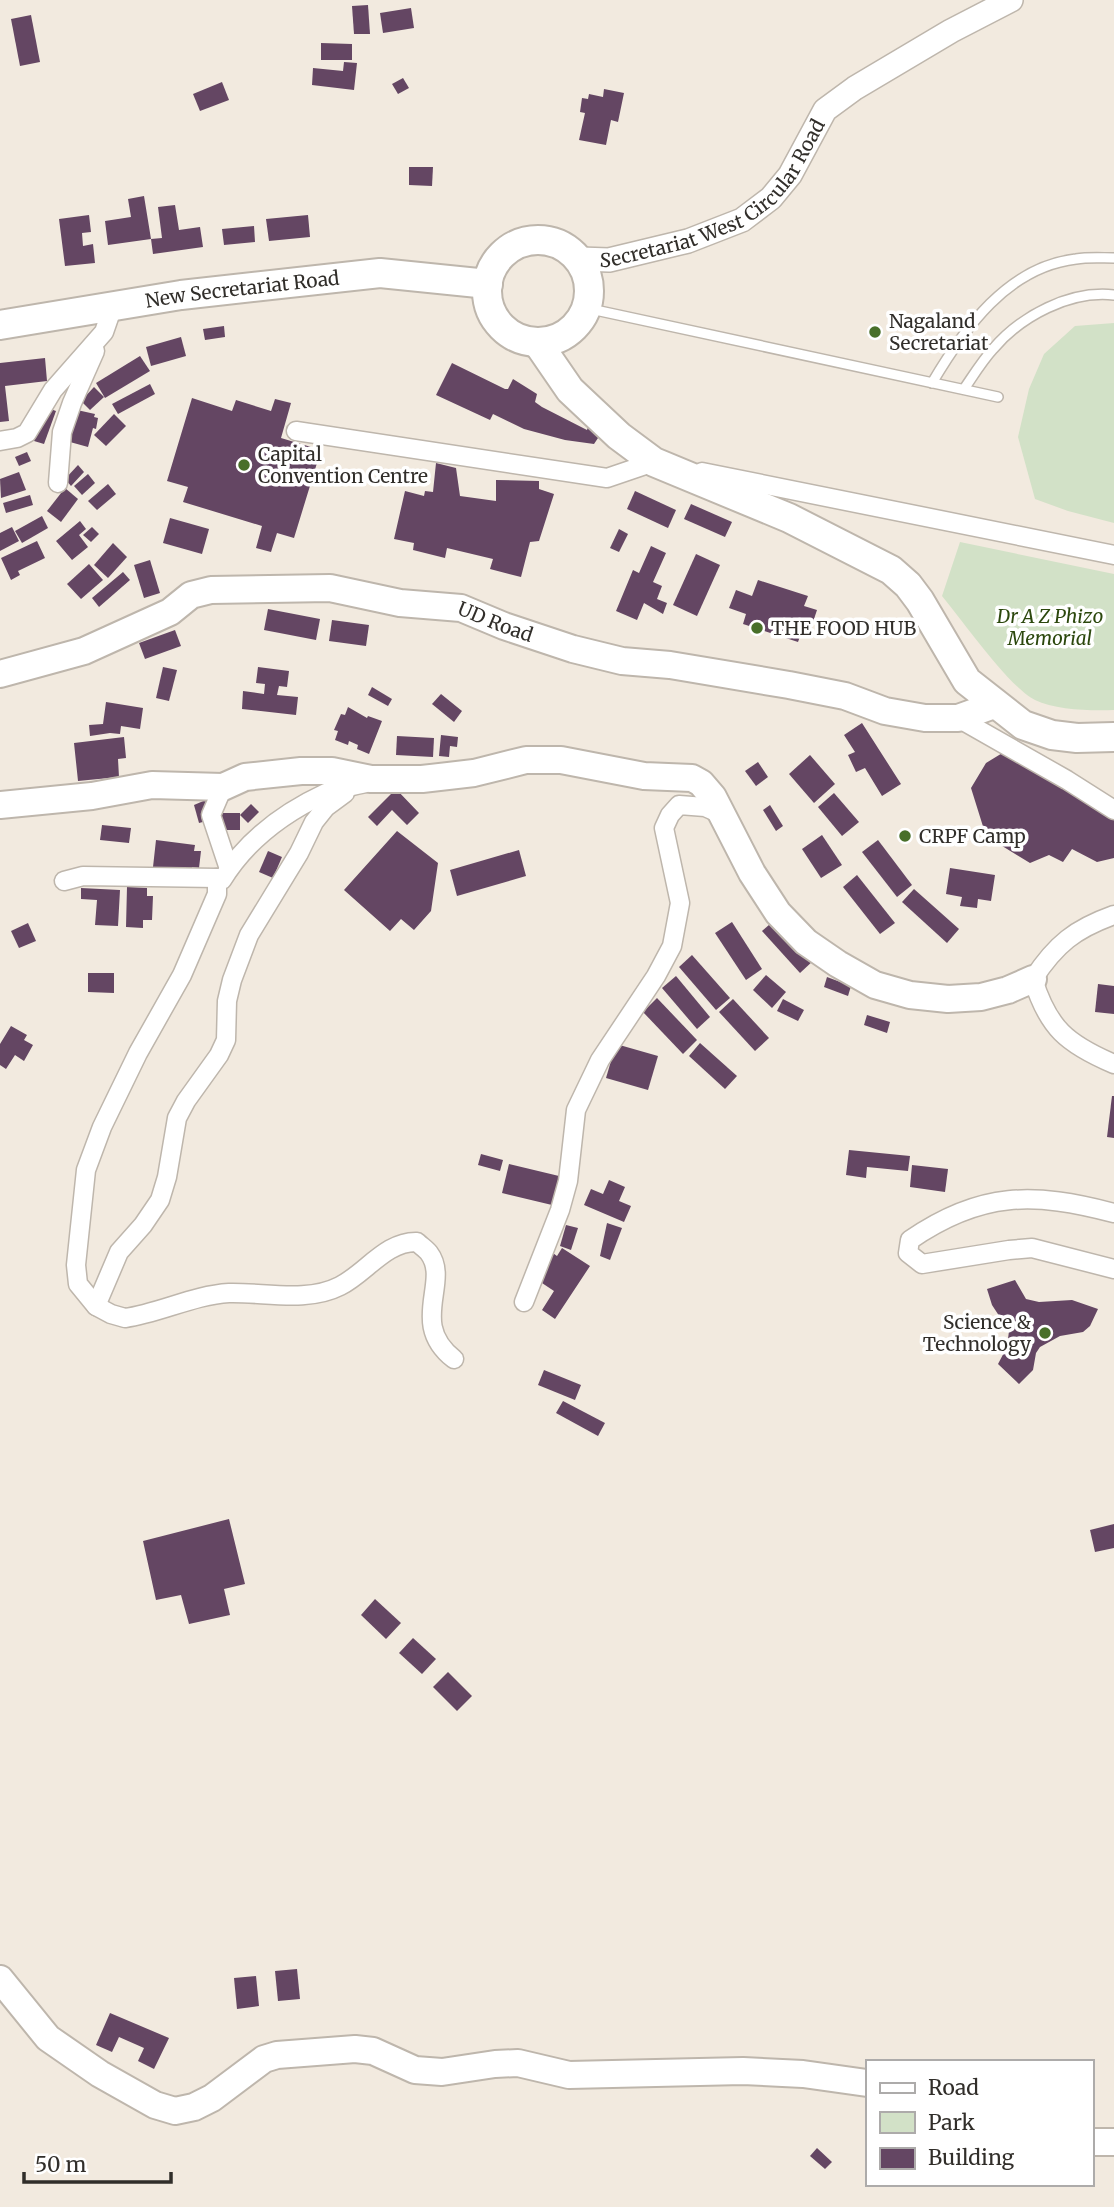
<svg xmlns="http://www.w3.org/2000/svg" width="1114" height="2207" font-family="Merriweather,serif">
<rect width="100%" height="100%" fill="#f2eadf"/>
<g fill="#d2e1c7">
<polygon points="1114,323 1114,523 1068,511 1035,499 1018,437 1029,389 1044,354 1075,326"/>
<path d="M960,542L1114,574V710C1091,711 1055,710 1035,700C1010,688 962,620 942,596Z"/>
</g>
<g fill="#644663">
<polygon points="368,5 370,34 354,34 352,6"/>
<polygon points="411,8 414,28 383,33 380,13"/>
<polygon points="31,15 40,62 20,66 11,19"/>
<polygon points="321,43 352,44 352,60 321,60"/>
<polygon points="344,62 357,63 354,90 312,85 313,68 343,71"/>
<polygon points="403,78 409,88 398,94 392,84"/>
<polygon points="222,82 229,100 200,111 193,94"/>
<polygon points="604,89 624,93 618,122 611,120 606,145 579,140 585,113 580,112 582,98 588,99 589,94 603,97"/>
<polygon points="409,167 433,167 432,186 409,185"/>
<polygon points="144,196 151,239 162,238 158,207 175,205 179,230 200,227 203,247 153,254 151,239 108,245 105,221 131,217 128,199"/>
<polygon points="89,215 91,232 82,233 83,246 93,244 95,263 65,266 59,219"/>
<polygon points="308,215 310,237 269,241 266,219"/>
<polygon points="254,226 255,242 224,245 222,229"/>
<polygon points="224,326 225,337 205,340 203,329"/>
<polygon points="181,337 186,356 151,366 146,347"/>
<polygon points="140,356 150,371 105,398 96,383"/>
<polygon points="45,358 47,381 5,386 9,421 0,422 0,363"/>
<polygon points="452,363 505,389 508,389 513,379 537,394 535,402 542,407 587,430 588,427 600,435 594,444 565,440 524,429 493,414 490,420 436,395"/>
<polygon points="150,384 155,394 118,414 112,404"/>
<polygon points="94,387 104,397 90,410 81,401"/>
<polygon points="192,398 232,411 236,400 271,411 275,399 291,403 281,438 321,450 294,538 277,533 271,552 256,548 262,526 183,502 188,487 167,481"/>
<polygon points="45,407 56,411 44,444 34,441"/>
<polygon points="77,410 95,414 94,417 98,418 96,429 93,428 88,447 70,442"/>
<polygon points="114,414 126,426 106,446 94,435"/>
<polygon points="27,452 31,461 19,466 15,457"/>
<polygon points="436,463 456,468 460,496 496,501 496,480 539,481 539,489 554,494 539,541 530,542 521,577 490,569 493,559 447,548 445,558 413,550 414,543 394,539 405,491 424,496 425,491 433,492"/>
<polygon points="78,465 84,472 71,486 65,479"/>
<polygon points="19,472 26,490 1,498 0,479"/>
<polygon points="88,474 95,483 82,495 74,486"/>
<polygon points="108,484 116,494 97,510 88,501"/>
<polygon points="65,488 78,499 61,522 47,511"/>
<polygon points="635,491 676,510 668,528 627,509"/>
<polygon points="30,495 33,505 6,513 3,503"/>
<polygon points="691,504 732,522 725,537 684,519"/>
<polygon points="42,516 48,528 22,543 15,531"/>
<polygon points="170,518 209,529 202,554 163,543"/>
<polygon points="80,521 86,529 79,535 88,547 72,560 56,541"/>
<polygon points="12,527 19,541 0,551 0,533"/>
<polygon points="92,527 99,534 91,542 83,535"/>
<polygon points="619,529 628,534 619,552 610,548"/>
<polygon points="37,541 45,558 18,571 20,575 11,580 1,558"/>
<polygon points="113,543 127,557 108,578 94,565"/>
<polygon points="651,546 666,553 653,582 662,586 657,599 667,603 663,614 644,603 637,620 616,611 633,570 639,573"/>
<polygon points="696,554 720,565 697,616 673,605"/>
<polygon points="150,560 160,593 144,598 134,565"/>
<polygon points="89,564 103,580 81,599 67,584"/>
<polygon points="123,572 130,580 99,607 92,598"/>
<polygon points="758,580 808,596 804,606 817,610 809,634 802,631 798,642 743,624 746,614 729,608 736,590 752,596"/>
<polygon points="268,609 320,619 316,640 264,630"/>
<polygon points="332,620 369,625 366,646 329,641"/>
<polygon points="175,630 181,646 145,659 139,643"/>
<polygon points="163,667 177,670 169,701 156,698"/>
<polygon points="258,667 289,671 287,687 279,686 277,695 298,697 296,715 242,709 243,691 264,694 265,684 256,683"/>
<polygon points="372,687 392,699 388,706 368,695"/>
<polygon points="441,694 462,711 454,722 432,704"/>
<polygon points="106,702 143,708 140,729 121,726 120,734 110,733 90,736 89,725 103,724"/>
<polygon points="348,707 367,718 368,716 382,721 369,754 357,749 358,745 349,741 348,745 335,740 338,731 334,730 341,714 345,715"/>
<polygon points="862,723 901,784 882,796 865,768 856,772 848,755 855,752 844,735"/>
<polygon points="441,735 458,737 457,747 450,746 449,757 439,756"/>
<polygon points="397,736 434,738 433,757 396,755"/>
<polygon points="124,737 126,758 118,759 119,777 78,781 74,743"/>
<polygon points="1004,752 1114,810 1114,858 1097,862 1072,849 1063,862 1049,855 1030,863 986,836 971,788 986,763"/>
<polygon points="810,755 835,784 814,803 789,774"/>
<polygon points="758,762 768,777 756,786 745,771"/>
<polygon points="396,789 419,813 407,825 392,810 377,826 368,817"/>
<polygon points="834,793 859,822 842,836 818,807"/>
<polygon points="208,799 214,819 199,823 194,805"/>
<polygon points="251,804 259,812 248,823 240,815"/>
<polygon points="770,805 783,826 776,831 763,810"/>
<rect x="221" y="813" width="19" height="17"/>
<polygon points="102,825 131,828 129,843 100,840"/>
<polygon points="397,831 438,863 431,911 414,930 401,919 390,931 344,890"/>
<polygon points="822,835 842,865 821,878 802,849"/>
<polygon points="156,840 195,845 194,851 201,851 199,868 192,867 191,872 153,867"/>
<polygon points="878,840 912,885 897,897 862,852"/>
<polygon points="519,850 526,876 457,896 450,870"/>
<polygon points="268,851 282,857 273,878 259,872"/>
<polygon points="950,868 995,875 991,901 978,899 977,908 960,906 962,897 946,894"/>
<polygon points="857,875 895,923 880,934 843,887"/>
<polygon points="127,887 147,888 147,896 153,896 152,920 143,920 143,928 126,927"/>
<polygon points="81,888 120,890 118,926 95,925 97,900 81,899"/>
<polygon points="914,889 959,929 947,943 902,902"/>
<polygon points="777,918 814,960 800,973 762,931"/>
<polygon points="732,922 762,969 746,980 715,933"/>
<polygon points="28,923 36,941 19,948 11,931"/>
<polygon points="692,955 730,998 716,1010 679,967"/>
<polygon points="88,973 114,973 114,993 88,992"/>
<polygon points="766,975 786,992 772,1008 753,990"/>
<polygon points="676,976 710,1017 697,1029 662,988"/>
<polygon points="827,977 851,986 848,996 824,987"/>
<polygon points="1098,984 1114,986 1114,1014 1095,1012"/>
<polygon points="657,998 697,1040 683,1054 643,1012"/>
<polygon points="733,999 769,1038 755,1051 719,1012"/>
<polygon points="783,999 804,1010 798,1021 777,1011"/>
<polygon points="867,1015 890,1022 887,1033 864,1025"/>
<polygon points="11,1026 27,1035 24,1040 33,1045 24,1061 15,1055 6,1069 0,1065 0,1044"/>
<polygon points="700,1043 737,1076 725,1089 689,1056"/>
<polygon points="616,1044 658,1056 648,1090 606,1078"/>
<polygon points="1112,1096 1114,1096 1114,1138 1107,1137"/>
<polygon points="849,1150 910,1156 908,1171 867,1167 866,1178 846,1175"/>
<polygon points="481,1154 503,1160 500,1171 478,1165"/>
<polygon points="509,1164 559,1176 552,1205 502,1193"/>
<polygon points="912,1165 948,1169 945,1192 910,1187"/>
<polygon points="609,1180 625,1187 619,1201 631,1206 624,1222 584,1205 591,1189 603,1194"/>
<polygon points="607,1223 622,1228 610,1260 600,1256"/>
<polygon points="566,1225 578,1228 571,1250 560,1246"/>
<polygon points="562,1248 590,1266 555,1319 542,1310 554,1291 539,1281 548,1269 541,1264 550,1251 557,1256"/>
<polygon points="1015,1280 1026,1299 1039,1302 1072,1300 1098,1309 1090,1326 1083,1332 1060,1336 1040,1347 1036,1353 1033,1370 1019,1384 998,1364 1007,1347 1009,1331 992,1305 987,1289"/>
<polygon points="544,1370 581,1385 575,1400 538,1385"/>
<polygon points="563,1401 605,1423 598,1436 556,1413"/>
<polygon points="229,1519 245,1584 224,1589 230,1615 189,1624 181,1595 156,1600 143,1541"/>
<polygon points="1114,1524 1114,1548 1095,1552 1090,1530"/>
<polygon points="375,1599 401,1623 386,1639 361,1615"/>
<polygon points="413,1638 436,1659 422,1674 399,1653"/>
<polygon points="448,1672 472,1696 457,1711 433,1687"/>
<polygon points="297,1969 300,1999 278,2001 275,1971"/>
<polygon points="256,1976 259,2006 237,2009 234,1978"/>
<polygon points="110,2013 169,2038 154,2069 138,2061 144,2048 119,2037 112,2052 96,2045"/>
<polygon points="817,2148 832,2162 825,2169 810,2156"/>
</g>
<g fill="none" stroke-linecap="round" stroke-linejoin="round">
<g stroke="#beb6ac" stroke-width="12">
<g id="service">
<polyline points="586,308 998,397"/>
<path d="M932,383C964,329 1007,267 1076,259C1088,257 1101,258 1114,258"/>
<path d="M964,389C973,376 982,361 993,349C1021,316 1070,290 1114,295"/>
</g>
</g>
<g stroke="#beb6ac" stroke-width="21">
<g id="minor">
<polyline points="296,431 607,478 654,462 661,464"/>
<polyline points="0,441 17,438 27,433 53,390 104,332 113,306"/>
<polyline points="702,472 1114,555"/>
<polyline points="58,483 62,432 72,403 95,351"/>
<polyline points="958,718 1067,780 1114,810"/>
<path d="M369,782C355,786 339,788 326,793C285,812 246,841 222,880L217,878V894L182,975L138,1053L102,1127L86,1170L76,1265L78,1284L96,1306L111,1314L125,1318C160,1313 194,1295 229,1293C264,1292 307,1303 340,1286C366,1273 386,1241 417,1242C421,1246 426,1249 429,1253C451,1282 408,1323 454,1359"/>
<polyline points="223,787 211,815 229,869"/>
<polyline points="64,881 83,876 217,878"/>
<path d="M1114,915C1075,929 1056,944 1033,979C1048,1028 1067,1044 1114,1064"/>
<path d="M1114,1213C1034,1192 981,1191 910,1240L908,1253L922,1264L1009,1250L1032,1248L1114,1269"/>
<polyline points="524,1302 560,1210 568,1181 576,1110 600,1060 656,976 672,946 680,903 664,828 670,815 679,805 705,807 723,815"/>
<polyline points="96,1306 119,1252 143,1225 160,1200 167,1177 177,1118 186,1101 219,1055 226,1040 227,1001 232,980 249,935 299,853 314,822 326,807 345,793"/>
</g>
</g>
<g stroke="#beb6ac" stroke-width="26">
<g id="tertiary">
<path id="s1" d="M580,259L609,260L688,241L742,220L771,198L790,175L825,110L855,88L951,31L1011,0"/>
</g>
</g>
<g stroke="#beb6ac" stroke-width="30">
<g id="secondary">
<path id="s2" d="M0,674L84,651L170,612L191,595L211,590L330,588L400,603L461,608L504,626L573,649L622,661L670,665L789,685L845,696L885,711L925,718H958L997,704"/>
<polyline points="0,805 92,796 152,785 223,787 245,777 301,771 332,771 371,779 422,779 474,773 526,760 561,760 644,776 692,778 701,783 713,797 752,873 778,913 806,942 838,964 875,985 910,995 948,999 981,997 1008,990 1033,979"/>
<polyline points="0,1979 48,2038 100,2074 155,2105 175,2111 194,2107 212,2098 264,2059 277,2055 355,2049 373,2051 415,2070 442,2072 495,2064 518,2063 569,2075 743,2071 803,2074 867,2083"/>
<polyline points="1091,2142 1114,2142"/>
</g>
</g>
<g stroke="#beb6ac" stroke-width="32">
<g id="primary">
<circle cx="538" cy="291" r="51"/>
<path id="s3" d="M0,325L181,295L380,273L488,284"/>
<polyline points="537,342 570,390 619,436 654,462 789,518 891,570 908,585 920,601 967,681 1023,725 1052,735 1077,738 1114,737"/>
</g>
</g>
<use href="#service" stroke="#fff" stroke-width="9"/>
<use href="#minor" stroke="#fff" stroke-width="18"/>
<use href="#tertiary" stroke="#fff" stroke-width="23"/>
<use href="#secondary" stroke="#fff" stroke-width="26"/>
<use href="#primary" stroke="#fff" stroke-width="28"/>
</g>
<g fill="#486f29" stroke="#fff" stroke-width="2.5">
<circle cx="875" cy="332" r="7"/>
<circle cx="244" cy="465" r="7"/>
<circle cx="757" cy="628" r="7"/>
<circle cx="905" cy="836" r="7"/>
<circle cx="1045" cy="1333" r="7"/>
</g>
<g text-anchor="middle" stroke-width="7" stroke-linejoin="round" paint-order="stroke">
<g font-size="19" fill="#312e2a" stroke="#fff">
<text dy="7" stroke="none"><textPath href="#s1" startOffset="158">Secretariat West Circular Road</textPath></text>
<text dy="7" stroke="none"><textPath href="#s3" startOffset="245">New Secretariat Road</textPath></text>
<text dy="7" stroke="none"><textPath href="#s2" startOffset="518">UD Road</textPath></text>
</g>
<g font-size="19" fill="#312e2a" stroke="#fff" text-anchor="start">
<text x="889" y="328">Nagaland<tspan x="889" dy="22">Secretariat</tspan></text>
<text x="258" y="461">Capital<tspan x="258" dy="22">Convention Centre</tspan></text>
<text x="771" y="635">THE FOOD HUB</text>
<text x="919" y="843">CRPF Camp</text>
<text x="1031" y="1329" text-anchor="end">Science &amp;<tspan x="1031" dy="22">Technology</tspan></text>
</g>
<g font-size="19" font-style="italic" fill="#2c480d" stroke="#fff">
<text x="1050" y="623">Dr A Z Phizo<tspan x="1050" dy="22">Memorial</tspan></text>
</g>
</g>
<rect x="866" y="2060" width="228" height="126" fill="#ffffff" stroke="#adabaa" stroke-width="2"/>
<rect x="880" y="2083" width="35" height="10" fill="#ffffff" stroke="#adabaa" stroke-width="2"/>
<text x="928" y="2095" font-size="21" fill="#312e2a">Road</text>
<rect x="880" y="2112" width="35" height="21" fill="#d2e1c7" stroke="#adabaa" stroke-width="2"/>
<text x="928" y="2130" font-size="21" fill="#312e2a">Park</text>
<rect x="880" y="2148" width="35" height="21" fill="#644663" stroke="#adabaa" stroke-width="2"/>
<text x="928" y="2165" font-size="21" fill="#312e2a">Building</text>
<path d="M24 2172v10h147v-10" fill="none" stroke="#312e2a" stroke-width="3.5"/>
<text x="35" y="2172" font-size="21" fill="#312e2a" stroke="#ffffff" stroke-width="5" paint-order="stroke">50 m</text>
</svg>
